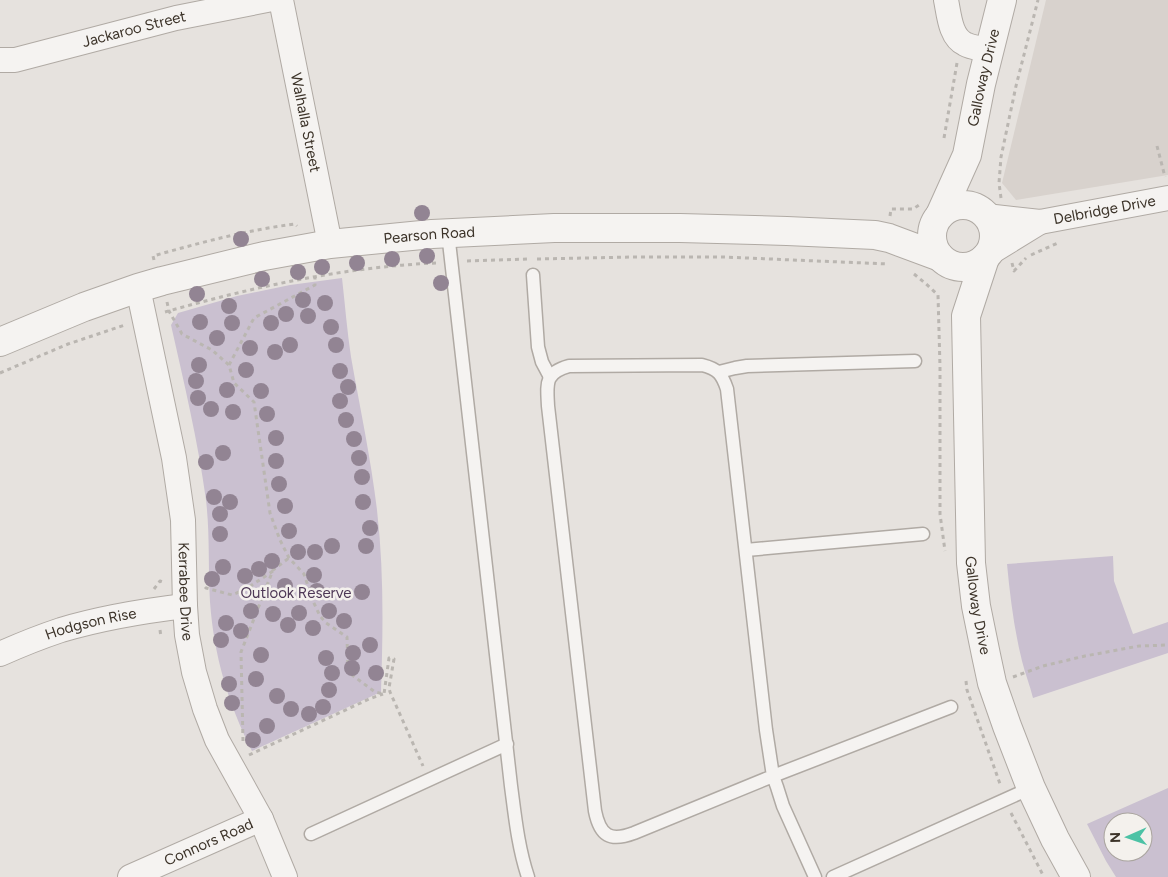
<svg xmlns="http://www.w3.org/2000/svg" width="1168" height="877" font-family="Figtree,sans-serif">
<rect width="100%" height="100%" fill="#e6e2de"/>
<polygon fill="#d8d2cd" points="1046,0 1168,0 1168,175 1016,200 1002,183"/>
<g fill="#cac0d0" fill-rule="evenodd">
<path d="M342,278C345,304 347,331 351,357C360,408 371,459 377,510C384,571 383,631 381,692L252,751C228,703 214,656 210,602C208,568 210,534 206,500C198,441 184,383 171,325L178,313L237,296L290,285Z"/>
<path d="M1113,556L1114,581L1133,634L1168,622V653L1033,698C1030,686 1025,673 1022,661C1014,629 1010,596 1007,564Z"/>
<path d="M1168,788V877H1116L1106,861L1087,824ZM1113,822H1143V852H1113Z"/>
</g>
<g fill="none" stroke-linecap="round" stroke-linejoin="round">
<g stroke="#b0aaa4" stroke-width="15">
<g id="service">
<path d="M448,233L511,786C515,816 518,847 528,877"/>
<polyline points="533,275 538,347 542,362 550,377"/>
<polyline points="719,372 735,368 747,366 915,361"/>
<polyline points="746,550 923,534"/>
<polyline points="311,834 507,744"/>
<path d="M815,877L783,806L777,787L773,776L766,730L727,389C722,374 718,369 702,365L569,366C544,373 547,384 548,406L595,811C600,836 610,842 634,833L773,776L951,707"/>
<polyline points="833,877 1031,788"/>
</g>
</g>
<g stroke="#b0aaa4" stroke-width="26">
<g id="minor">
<path id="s1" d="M281,0L330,244"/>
<path d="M946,0C949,14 950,37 965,44C972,48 981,48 989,50"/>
<path id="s2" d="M0,60H15L176,18L267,0"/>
<path id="s3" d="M986,216L1040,222L1168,198"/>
<polyline points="988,254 1040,222"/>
<path id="s4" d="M138,288L174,458L183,520L185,606L187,635L194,672L205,709L217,740L261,819L285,877"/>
<path id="s5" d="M0,654C20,645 40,637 61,630C101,618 143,611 185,606"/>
<path id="s6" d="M130,877L261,819"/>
</g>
</g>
<g stroke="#b0aaa4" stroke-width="30">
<g id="tertiary">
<circle cx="963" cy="236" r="31"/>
<path id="s7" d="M940,215L967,155L981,84L1002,0"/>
<path id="s8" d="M985,258L966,316L971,563L976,606L986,655L992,683L1007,726L1031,788L1055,839L1076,877"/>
<path id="s9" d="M0,342L84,307L138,288L162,281L264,256L330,244L432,234L554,228H680L787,231L875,235L889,238L940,257"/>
</g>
</g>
<g stroke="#bab6b1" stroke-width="3" stroke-dasharray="4 4" stroke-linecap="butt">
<polyline points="944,138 957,63"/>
<polyline points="1157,146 1165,177"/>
<polyline points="1001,198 999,183 1001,157 1016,86 1038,0"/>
<polyline points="890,216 891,209 913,209 919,205"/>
<polyline points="1031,255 1060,242"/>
<polyline points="537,259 635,257 723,257 888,264"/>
<path d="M154,260L153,256C199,243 247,230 295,224L297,226"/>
<polyline points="467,261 528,259"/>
<polyline points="1012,263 1014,271 1026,258"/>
<polyline points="914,274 925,283 938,295 940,367 940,514 945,551"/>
<polyline points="167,302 169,311 182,334 212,350 229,365 234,383 254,402 270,513 280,540 289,558 304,574 313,601 320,616 326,623 347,637 348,672 375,692 384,694 389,658 394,659 389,688 390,692 423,766"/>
<path d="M165,312C253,287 344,267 436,263"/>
<polyline points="229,365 254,318 315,285 315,277"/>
<polyline points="0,373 68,344 125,325"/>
<polyline points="205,587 206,588 232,595 246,589 273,571"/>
<polyline points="154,589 160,581 163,582"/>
<polyline points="160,630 161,637"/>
<polyline points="1013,677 1043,666 1085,656 1139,646 1168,645"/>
<polyline points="966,681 967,690 1000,784"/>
<polyline points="243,741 241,652 273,570 289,558"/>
<polyline points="249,755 369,699 383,694"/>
<polyline points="1011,813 1044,877"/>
</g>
<use href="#service" stroke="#f5f3f1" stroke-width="12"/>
<use href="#minor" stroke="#f5f3f1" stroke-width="24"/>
<use href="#tertiary" stroke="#f5f3f1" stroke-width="28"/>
</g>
<g fill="#928493">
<circle cx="422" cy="213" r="8"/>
<circle cx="241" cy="239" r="8"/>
<circle cx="427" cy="256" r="8"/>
<circle cx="392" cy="259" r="8"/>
<circle cx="357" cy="263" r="8"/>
<circle cx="322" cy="267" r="8"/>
<circle cx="298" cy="272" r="8"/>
<circle cx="262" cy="279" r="8"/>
<circle cx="441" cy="283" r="8"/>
<circle cx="197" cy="294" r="8"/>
<circle cx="303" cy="300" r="8"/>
<circle cx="325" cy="303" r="8"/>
<circle cx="229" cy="306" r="8"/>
<circle cx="286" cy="314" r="8"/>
<circle cx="308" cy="316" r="8"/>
<circle cx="200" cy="322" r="8"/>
<circle cx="232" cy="323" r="8"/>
<circle cx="271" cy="323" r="8"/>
<circle cx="331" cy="327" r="8"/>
<circle cx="217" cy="338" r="8"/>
<circle cx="290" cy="345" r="8"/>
<circle cx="336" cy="345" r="8"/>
<circle cx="250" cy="348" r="8"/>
<circle cx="275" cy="352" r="8"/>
<circle cx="199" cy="365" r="8"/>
<circle cx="246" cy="370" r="8"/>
<circle cx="340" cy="371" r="8"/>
<circle cx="196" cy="381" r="8"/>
<circle cx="348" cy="387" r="8"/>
<circle cx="227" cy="390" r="8"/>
<circle cx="261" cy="391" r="8"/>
<circle cx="198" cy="398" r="8"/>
<circle cx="340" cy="401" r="8"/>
<circle cx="211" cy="409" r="8"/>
<circle cx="233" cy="412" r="8"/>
<circle cx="267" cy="414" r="8"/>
<circle cx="346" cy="420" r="8"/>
<circle cx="276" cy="438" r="8"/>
<circle cx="354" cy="439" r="8"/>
<circle cx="223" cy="453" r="8"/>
<circle cx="359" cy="458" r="8"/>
<circle cx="276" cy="461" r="8"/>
<circle cx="206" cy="462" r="8"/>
<circle cx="362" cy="477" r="8"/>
<circle cx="279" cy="484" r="8"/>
<circle cx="214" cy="497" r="8"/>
<circle cx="230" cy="502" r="8"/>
<circle cx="363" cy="502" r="8"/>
<circle cx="285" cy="506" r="8"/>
<circle cx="220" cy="514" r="8"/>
<circle cx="370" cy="528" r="8"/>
<circle cx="289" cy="531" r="8"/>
<circle cx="220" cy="534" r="8"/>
<circle cx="332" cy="546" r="8"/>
<circle cx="366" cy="546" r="8"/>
<circle cx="298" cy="552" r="8"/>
<circle cx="315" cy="552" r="8"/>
<circle cx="272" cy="561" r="8"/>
<circle cx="223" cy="567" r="8"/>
<circle cx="259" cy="569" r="8"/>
<circle cx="314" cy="575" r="8"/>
<circle cx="245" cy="576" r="8"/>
<circle cx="212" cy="579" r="8"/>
<circle cx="285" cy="586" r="8"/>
<circle cx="317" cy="591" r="8"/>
<circle cx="362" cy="592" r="8"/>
<circle cx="251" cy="611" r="8"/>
<circle cx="329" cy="611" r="8"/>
<circle cx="299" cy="613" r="8"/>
<circle cx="273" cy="614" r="8"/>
<circle cx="344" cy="621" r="8"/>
<circle cx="226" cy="623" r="8"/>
<circle cx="288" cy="625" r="8"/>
<circle cx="313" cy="628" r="8"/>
<circle cx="241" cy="631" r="8"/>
<circle cx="221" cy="640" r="8"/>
<circle cx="370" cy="645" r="8"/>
<circle cx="353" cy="653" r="8"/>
<circle cx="261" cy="655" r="8"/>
<circle cx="326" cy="658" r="8"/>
<circle cx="352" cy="668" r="8"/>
<circle cx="332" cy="673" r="8"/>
<circle cx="376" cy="673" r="8"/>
<circle cx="256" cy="679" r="8"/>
<circle cx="229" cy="684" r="8"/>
<circle cx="329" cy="690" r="8"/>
<circle cx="277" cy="696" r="8"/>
<circle cx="232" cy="703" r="8"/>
<circle cx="323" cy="707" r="8"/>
<circle cx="291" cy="709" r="8"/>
<circle cx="309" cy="714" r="8"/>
<circle cx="267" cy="726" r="8"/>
<circle cx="253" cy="740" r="8"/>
</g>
<g text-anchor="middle" stroke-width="5" stroke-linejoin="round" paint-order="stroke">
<g font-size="15" fill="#3c3329" stroke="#f4f1ed">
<text dy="5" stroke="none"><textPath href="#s2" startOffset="138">Jackaroo Street</textPath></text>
<text dy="5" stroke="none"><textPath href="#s7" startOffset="145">Galloway Drive</textPath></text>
<text dy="5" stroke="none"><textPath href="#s1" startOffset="125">Walhalla Street</textPath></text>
<text dy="5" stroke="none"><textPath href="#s3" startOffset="120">Delbridge Drive</textPath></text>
<text dy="5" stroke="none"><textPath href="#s9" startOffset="445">Pearson Road</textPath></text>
<text dy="5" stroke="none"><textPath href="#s4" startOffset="308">Kerrabee Drive</textPath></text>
<text dy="5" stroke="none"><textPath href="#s8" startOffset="351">Galloway Drive</textPath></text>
<text dy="5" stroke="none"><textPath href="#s5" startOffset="96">Hodgson Rise</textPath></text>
<text dy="5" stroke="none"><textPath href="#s6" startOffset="86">Connors Road</textPath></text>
</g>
<g font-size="15" fill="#4d3756" stroke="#f4f1ed">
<text x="296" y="598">Outlook Reserve</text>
</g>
</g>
<g transform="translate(1128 837) rotate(268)"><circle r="24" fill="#f4f1ed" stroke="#aaa59f"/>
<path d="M0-4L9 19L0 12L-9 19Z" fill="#4cc2a5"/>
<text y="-8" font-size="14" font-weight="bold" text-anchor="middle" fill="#3c3329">N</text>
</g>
</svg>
